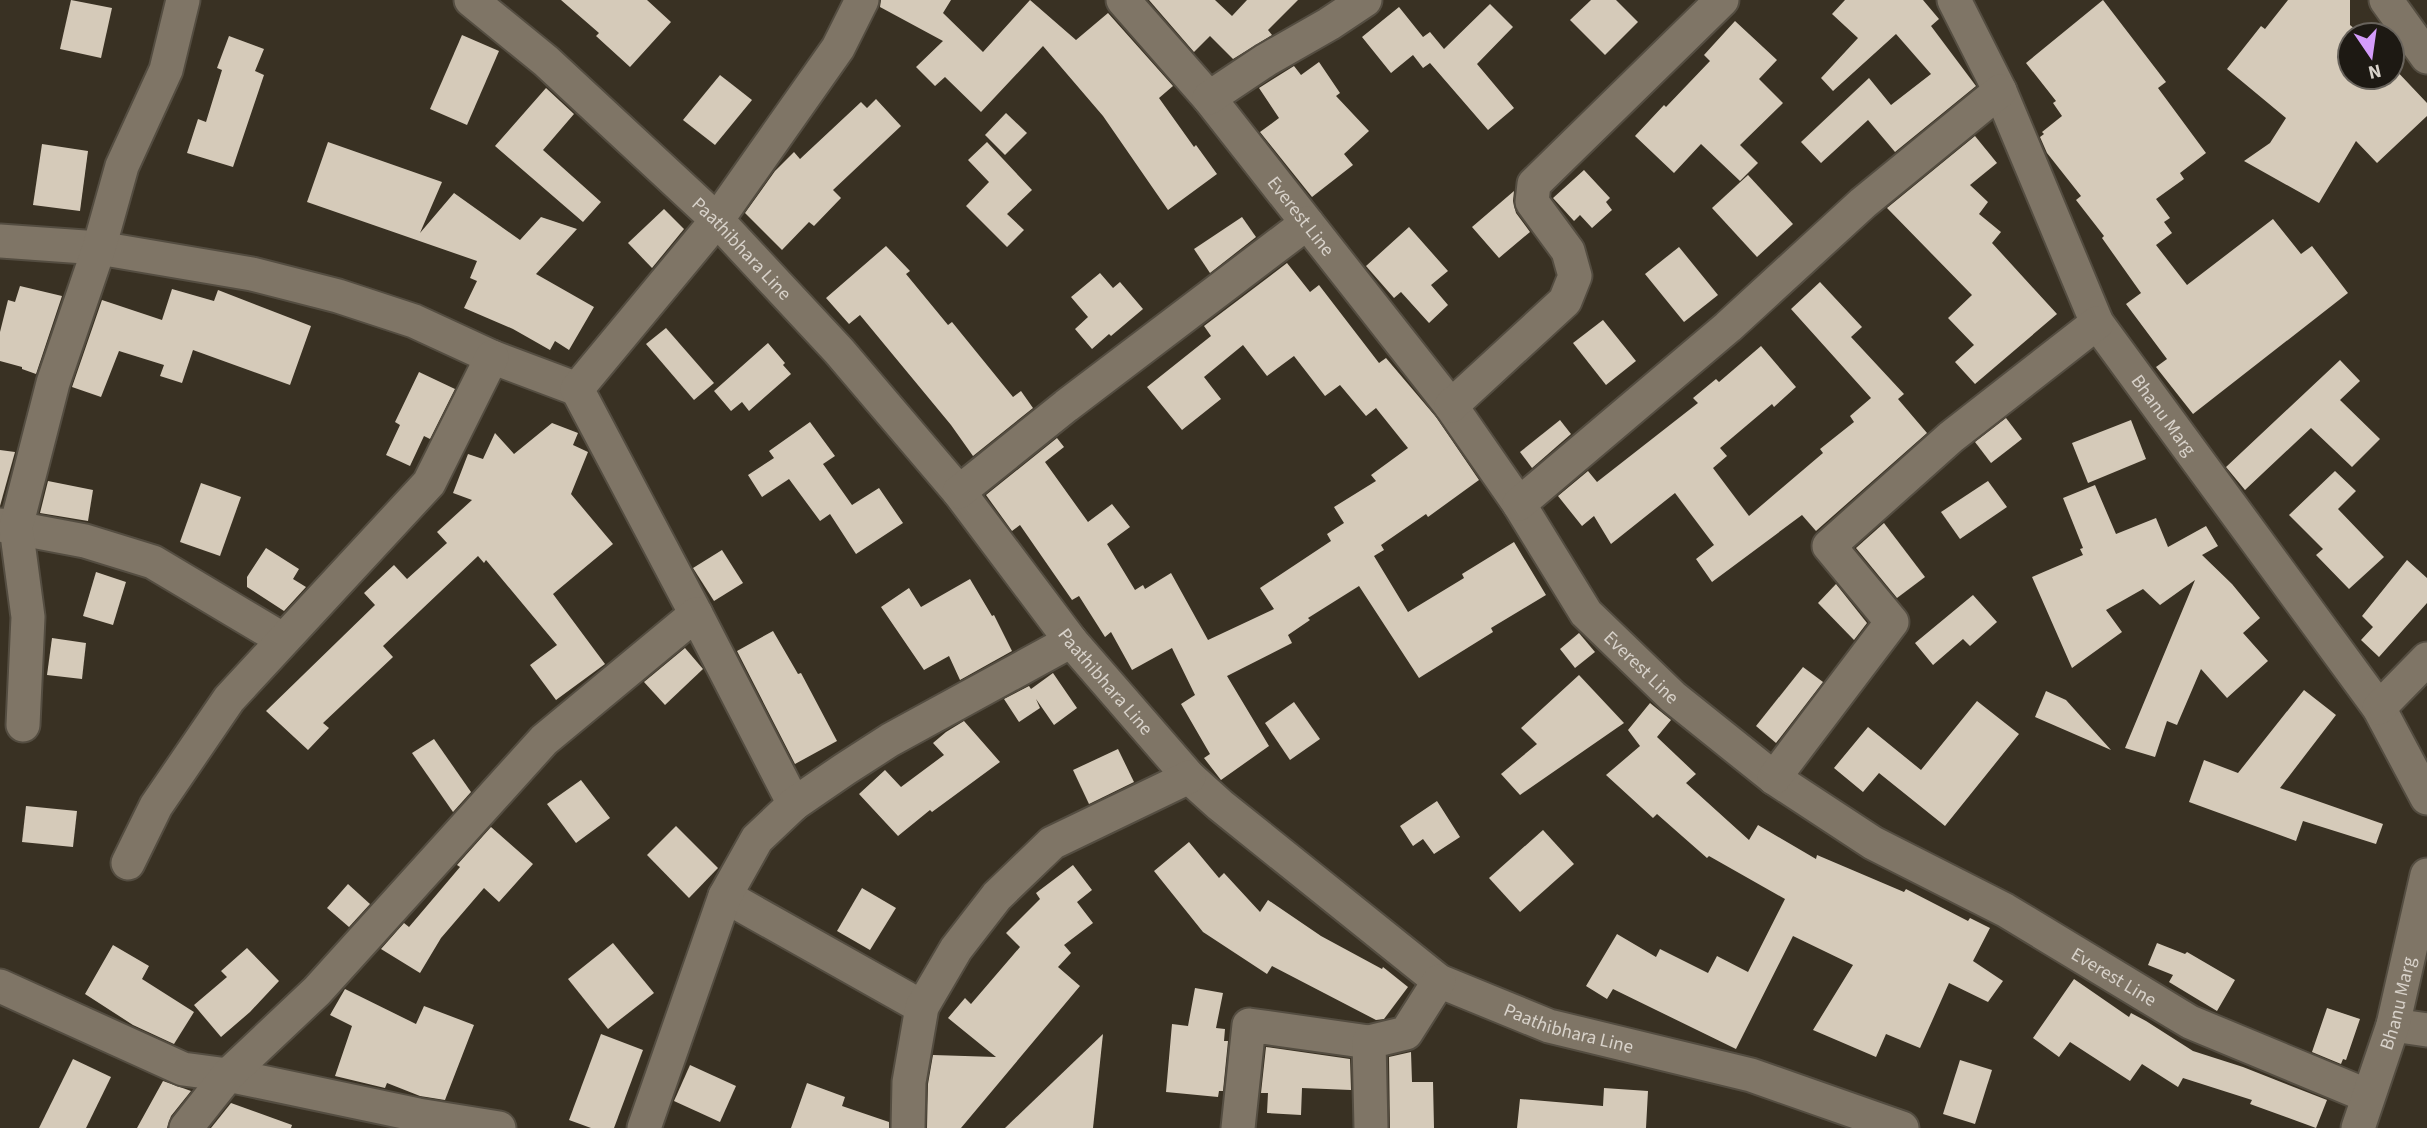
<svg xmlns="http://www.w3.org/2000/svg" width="2427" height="1128" font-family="'Source Sans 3',sans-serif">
<rect width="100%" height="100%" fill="#393123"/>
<g fill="#d5cab9">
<polygon points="71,0 112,8 101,58 60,49"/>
<polygon points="561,0 647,0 671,22 630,67 596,36 599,33"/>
<polygon points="881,0 951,0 943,13 983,52 1030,0 1076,40 1108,13 1173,86 1159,98 1194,147 1196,145 1217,174 1168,210 1103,116 1043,46 981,112 945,77 935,86 916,67 943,41 880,7"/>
<polygon points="1149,0 1215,0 1232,16 1247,0 1298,0 1268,30 1272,35 1233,59 1210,36 1194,52"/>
<polygon points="1591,0 1616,0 1638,22 1605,55 1570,20"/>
<polygon points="1845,0 1923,0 1939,19 1931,26 1976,86 1895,152 1868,120 1821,163 1801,142 1869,78 1891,105 1931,74 1896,34 1833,91 1821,78 1858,38 1832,14"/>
<polygon points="2103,0 2166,82 2158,88 2206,153 2180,173 2184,179 2156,199 2170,218 2164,222 2172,233 2156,245 2187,285 2273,219 2301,254 2312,246 2348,293 2193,414 2156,367 2167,359 2126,304 2141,293 2102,238 2104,236 2076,200 2081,196 2047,153 2040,137 2044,134 2042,132 2062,116 2053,103 2056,101 2026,63"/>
<polygon points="2288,0 2350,0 2350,25 2362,35 2350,35 2350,77 2392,77 2392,66 2427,103 2427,116 2377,163 2356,141 2319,203 2244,161 2270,143 2286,118 2227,69 2261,26 2265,29"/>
<polygon points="1490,4 1513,27 1477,64 1514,108 1488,130 1430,63 1423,68 1413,55 1391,73 1362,37 1399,7 1423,37 1430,32 1444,49"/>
<polygon points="1735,21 1777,60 1759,79 1783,103 1740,145 1758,163 1740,181 1701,144 1674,173 1635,136 1664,105 1666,107 1710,61 1704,55"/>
<polygon points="462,35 499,51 467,125 430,109"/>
<polygon points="229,36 264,49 255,71 264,75 233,167 187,153 198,119 206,122 222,70 217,68"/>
<polygon points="1319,62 1340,93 1336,96 1369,131 1344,154 1353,165 1312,197 1260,132 1279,118 1259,88 1294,66 1301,75"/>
<polygon points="720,75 752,100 715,145 683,120"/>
<polygon points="546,88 574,114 543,150 601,202 583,222 495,146"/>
<polygon points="876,99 901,126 833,190 841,198 814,226 809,222 782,250 745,213 775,171 794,152 800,159 861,102 867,108"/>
<polygon points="1006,113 1027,133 1005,155 985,135"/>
<polygon points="1975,136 1997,163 1970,185 1988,202 1979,214 2001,232 1992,243 2057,314 1975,384 1955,362 1974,345 1948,318 1972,295 1887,208"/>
<polygon points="328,142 442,182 420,233 454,193 520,240 541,217 577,229 536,274 594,307 569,350 555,341 550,350 513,329 464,308 477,281 470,278 477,261 307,202"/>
<polygon points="987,142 1032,190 1007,214 1024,230 1007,247 966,206 989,182 968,160"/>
<polygon points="42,144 88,151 80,211 33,205"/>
<polygon points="1584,170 1610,198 1606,202 1612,210 1592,228 1580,215 1574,221 1553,198"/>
<polygon points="1748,175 1793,224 1757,257 1712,208"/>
<polygon points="1514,191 1513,201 1516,213 1530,232 1499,258 1472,227"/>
<polygon points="664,209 684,229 652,268 628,243"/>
<polygon points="1242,217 1256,237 1210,273 1194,249"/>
<polygon points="1409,227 1448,271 1431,285 1448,305 1429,323 1401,292 1394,298 1366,266"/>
<polygon points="886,246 910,271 906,274 948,325 952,322 1013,397 1021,391 1033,408 973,456 951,425 860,315 849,324 826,298"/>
<polygon points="1679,247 1718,295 1684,322 1645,274"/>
<polygon points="1287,263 1310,292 1319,285 1379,363 1386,358 1436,417 1479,480 1428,517 1426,514 1381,545 1384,550 1374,556 1408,612 1464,578 1462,574 1514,542 1546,595 1491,628 1493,632 1419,678 1359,586 1308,618 1310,620 1288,635 1292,643 1227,676 1269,746 1221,780 1204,758 1210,754 1181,704 1195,695 1172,648 1132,670 1111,632 1105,637 1079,596 1072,600 1020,525 1012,531 986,495 1057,438 1064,447 1045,462 1088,522 1112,504 1130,527 1107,544 1135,590 1143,585 1145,589 1171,573 1208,640 1274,609 1260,588 1331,541 1327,534 1344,523 1334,507 1376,481 1371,475 1408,448 1376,408 1366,416 1340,385 1325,396 1294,356 1267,376 1243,345 1204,377 1221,399 1182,430 1147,387 1211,336 1204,326"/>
<polygon points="1100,273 1113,288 1120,282 1143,309 1111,336 1109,334 1092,349 1075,329 1088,317 1071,297"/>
<polygon points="1820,282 1862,327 1851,337 1904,394 1898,399 1927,433 1816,531 1802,515 1712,582 1696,559 1714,545 1675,493 1611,544 1594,516 1582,526 1558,496 1588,471 1597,482 1698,403 1693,398 1716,379 1719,382 1761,346 1796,387 1774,407 1772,404 1720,448 1727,456 1713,468 1749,516 1823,453 1820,449 1854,422 1850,416 1871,398 1791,309"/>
<polygon points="20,286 62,296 36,374 22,369 22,367 0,361 0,332 8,300 15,302"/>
<polygon points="172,289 214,301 218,290 311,326 290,385 193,350 182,383 160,376 164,365 119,351 101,397 72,387 102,300 162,320"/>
<polygon points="1603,320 1636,361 1606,385 1573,343"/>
<polygon points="666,328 714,383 694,400 646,344"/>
<polygon points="768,343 785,363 783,365 791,374 749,411 742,402 731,411 714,391"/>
<polygon points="2340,360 2360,381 2340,400 2380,439 2352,467 2311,428 2245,490 2226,467"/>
<polygon points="419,372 455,389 430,439 424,436 410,466 386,455 400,425 395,422"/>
<polygon points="2006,418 2022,439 1991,463 1975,442"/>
<polygon points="1560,420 1571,434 1532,468 1520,452"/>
<polygon points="2131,420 2146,459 2088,483 2072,443"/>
<polygon points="810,422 835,456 823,464 852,505 879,488 903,523 856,554 830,514 820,521 789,479 762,497 748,475 774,458 769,451"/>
<polygon points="552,423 578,433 573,445 588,452 571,494 613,544 553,594 605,664 556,700 530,665 557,645 486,560 484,563 478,556 383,646 393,657 323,723 329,728 308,750 266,711 375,605 364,593 394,565 407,579 447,543 437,532 472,500 453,493 468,454 483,459 495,433 514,454"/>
<polygon points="0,450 15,452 0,506"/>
<polygon points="2335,471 2356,491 2338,509 2384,557 2349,589 2316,555 2323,549 2289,515"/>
<polygon points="48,481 93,490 88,521 40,513"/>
<polygon points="1988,481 2007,507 1960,539 1941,512"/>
<polygon points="201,483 241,497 220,556 180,542"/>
<polygon points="2095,485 2116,534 2156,518 2168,547 2206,526 2218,546 2202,555 2232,584 2260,618 2243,633 2268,661 2227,698 2201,669 2177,725 2167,721 2155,757 2125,748 2195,580 2160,605 2143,589 2106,610 2122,632 2072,668 2032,577 2083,555 2080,549 2083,548 2063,498"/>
<polygon points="1884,523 1925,577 1897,598 1856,548"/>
<polygon points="266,548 299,569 293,579 306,587 284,611 247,587 247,577"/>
<polygon points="722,550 743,583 714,601 693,568"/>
<polygon points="2407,560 2427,578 2427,603 2379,657 2361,640 2373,627 2362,616"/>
<polygon points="96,572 126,582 113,625 83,616"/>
<polygon points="970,579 992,616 994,615 1012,651 960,680 949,656 924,670 881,607 909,588 921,607"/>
<polygon points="1836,584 1867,623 1854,640 1818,603"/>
<polygon points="1973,595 1997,622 1970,646 1963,639 1933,665 1915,643"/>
<polygon points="773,631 798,674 801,673 837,741 795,764 737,651"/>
<polygon points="1579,633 1595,652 1575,668 1560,649"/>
<polygon points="52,638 86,643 82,679 47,675"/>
<polygon points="685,648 703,669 665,705 644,682"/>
<polygon points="1803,667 1823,682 1776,743 1756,726"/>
<polygon points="1053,673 1077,708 1054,725 1036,699 1040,708 1019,722 1004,699 1029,686 1031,689"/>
<polygon points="1579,675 1624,723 1520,795 1501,774 1537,744 1521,728"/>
<polygon points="2304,690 2336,715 2280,788 2383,824 2376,844 2303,821 2296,841 2189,802 2204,760 2238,773"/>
<polygon points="2046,691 2066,700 2111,750 2035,717"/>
<polygon points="1977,701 2019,734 1945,826 1879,773 1863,792 1834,768 1868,727 1921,770"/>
<polygon points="1294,702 1320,739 1290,760 1265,723"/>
<polygon points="1650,703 1671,720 1657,737 1696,774 1686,783 1749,840 1758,825 1816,859 1817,855 1904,892 1906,889 1968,921 1970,918 1990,928 1973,961 2003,981 1988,1002 1949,983 1920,1048 1886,1034 1876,1057 1813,1030 1853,965 1793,936 1736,1049 1613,989 1607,999 1586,986 1617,934 1656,957 1660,949 1708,973 1717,956 1748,972 1785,899 1709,856 1707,858 1657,814 1653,818 1606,775 1640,746 1628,730"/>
<polygon points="964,721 1000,762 932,812 930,810 898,836 859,794 885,770 901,787 944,755 933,743 946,732"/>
<polygon points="434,739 471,792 453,812 412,753"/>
<polygon points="1118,749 1134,782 1089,804 1073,770"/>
<polygon points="581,780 610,818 576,843 547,804"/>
<polygon points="1437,801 1460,837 1434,854 1423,839 1413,846 1400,826"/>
<polygon points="26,806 77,811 73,847 22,842"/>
<polygon points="676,826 718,868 689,898 647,855"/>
<polygon points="491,827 533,864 499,902 484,888 441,938 420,973 381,949 404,923 409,927 460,867 457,865"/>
<polygon points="1543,830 1574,864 1520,912 1489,878"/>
<polygon points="1189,842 1219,878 1224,873 1260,912 1268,900 1321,936 1382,969 1383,967 1408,987 1384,1019 1376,1020 1272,966 1267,974 1203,932 1154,871"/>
<polygon points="1073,865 1092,890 1077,902 1093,923 1064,945 1071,953 1058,967 1080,986 961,1128 927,1128 928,1084 933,1055 996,1057 948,1018 965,998 971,1004 1020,947 1006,933 1040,899 1036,893"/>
<polygon points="348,884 370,904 349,927 327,908"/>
<polygon points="862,888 896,908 870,950 837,931"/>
<polygon points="613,943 654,993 608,1029 568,979"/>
<polygon points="2157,943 2185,954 2187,952 2235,980 2217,1011 2169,982 2173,975 2148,965"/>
<polygon points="113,945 149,966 142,979 194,1012 174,1044 133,1025 85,994"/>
<polygon points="247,948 279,981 250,1012 221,1037 194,1005 227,977 221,971"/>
<polygon points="2074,979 2129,1017 2131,1013 2146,1021 2193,1051 2243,1067 2327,1100 2316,1128 2250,1104 2252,1100 2183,1078 2178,1087 2142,1064 2130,1081 2070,1042 2059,1057 2033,1038"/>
<polygon points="1195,988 1223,993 1216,1028 1225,1029 1224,1041 1228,1041 1223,1091 1219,1091 1218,1097 1166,1092 1172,1024 1188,1026"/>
<polygon points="345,989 416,1024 424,1006 474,1025 445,1100 420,1096 387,1083 385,1088 335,1076 352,1026 330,1015"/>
<polygon points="2327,1008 2360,1019 2346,1060 2343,1059 2341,1064 2312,1052"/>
<polygon points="601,1034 643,1050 614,1128 591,1128 569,1120"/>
<polygon points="1103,1034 1093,1128 1005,1128"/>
<polygon points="1266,1047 1350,1059 1351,1090 1302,1088 1301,1115 1267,1113 1268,1093 1261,1093"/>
<polygon points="1411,1052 1412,1082 1433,1082 1434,1128 1390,1128 1389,1057"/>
<polygon points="73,1059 111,1077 86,1128 39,1128"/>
<polygon points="1960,1060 1992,1070 1975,1124 1943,1114"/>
<polygon points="690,1065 736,1086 720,1122 674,1101"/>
<polygon points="163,1081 191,1091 171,1116 167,1128 137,1128"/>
<polygon points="807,1083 845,1097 842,1106 889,1122 889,1128 791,1128"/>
<polygon points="1604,1088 1648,1091 1646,1128 1517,1128 1520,1099 1603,1106"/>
<polygon points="231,1103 292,1125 291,1128 211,1128"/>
</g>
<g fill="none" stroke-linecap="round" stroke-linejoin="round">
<g stroke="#544d41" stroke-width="37">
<g id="minor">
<path id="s1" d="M471,0L546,61L717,220L839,351L959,492L1071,641L1189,777L1220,805L1439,981L1549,1026L1751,1075L1902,1128"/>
<path id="s2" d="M1123,0L1209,98L1451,406L1519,504L1586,613L1673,697L1774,778L1873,843L2005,910L2190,1022L2368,1096"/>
<path id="s3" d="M1954,0L2000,91L2097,323L2379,708L2427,798"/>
<polyline points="2386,0 2427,57"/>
<polyline points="1209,98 1266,60 1329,24 1365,0"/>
<polyline points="0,241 99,248 252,274 338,296 414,321 492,357 577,389"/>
<polyline points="1451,406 1565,301 1575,276 1568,251 1532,202 1534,184 1722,0"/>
<polyline points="959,492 1066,406 1307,223"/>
<polyline points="1519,504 1728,327 1863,203 2000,91"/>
<polyline points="0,525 85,541 153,562 282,639"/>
<polyline points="696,614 577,389 717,220 838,48 862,0"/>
<polyline points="2379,708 2427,659"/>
<polyline points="23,725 28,617 16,527 53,383 99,248 122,166 166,70 183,0"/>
<polyline points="1774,778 1892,622 1829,546 1951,437 2097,323"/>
<polyline points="128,863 156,806 229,699 429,483 492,357"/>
<polyline points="725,896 922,1007"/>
<polyline points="0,986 183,1069 228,1075 418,1115 499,1128"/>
<polyline points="2393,1025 2427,1030"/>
<polyline points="186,1128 228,1075 317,991 544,740 696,614 794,804"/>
<polyline points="644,1128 725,896 757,839 794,804 845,769 890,740 1071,641"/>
<polyline points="908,1128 909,1082 922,1007 956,949 997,896 1052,843 1189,777"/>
<polyline points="1238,1128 1249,1025 1369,1042"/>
<polyline points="1371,1128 1369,1042 1406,1033 1439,981"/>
<path id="s4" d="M2358,1128L2393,1025L2427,875"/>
</g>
</g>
<use href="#minor" stroke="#7f7566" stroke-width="33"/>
</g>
<g text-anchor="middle" stroke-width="7" stroke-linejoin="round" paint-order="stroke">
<g font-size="19" fill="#d8d2ca" stroke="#1d1913">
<text dy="7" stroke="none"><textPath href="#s2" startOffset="280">Everest Line</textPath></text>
<text dy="7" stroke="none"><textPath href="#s1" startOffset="368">Paathibhara Line</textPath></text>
<text dy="7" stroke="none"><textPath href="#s3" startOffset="467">Bhanu Marg</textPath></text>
<text dy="7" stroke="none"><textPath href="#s2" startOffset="847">Everest Line</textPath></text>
<text dy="7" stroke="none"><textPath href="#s1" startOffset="934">Paathibhara Line</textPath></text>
<text dy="7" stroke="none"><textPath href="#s2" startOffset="1414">Everest Line</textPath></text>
<text dy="7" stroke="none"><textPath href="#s4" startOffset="131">Bhanu Marg</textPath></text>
<text dy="7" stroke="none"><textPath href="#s1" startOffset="1522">Paathibhara Line</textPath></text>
</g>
</g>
<g transform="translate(2371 56) rotate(167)"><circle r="33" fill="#1d1913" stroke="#68635c" stroke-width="2"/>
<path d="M0-5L12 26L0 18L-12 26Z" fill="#d49cfb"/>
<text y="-10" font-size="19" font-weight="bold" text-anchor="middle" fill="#d8d2ca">N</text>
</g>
</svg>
